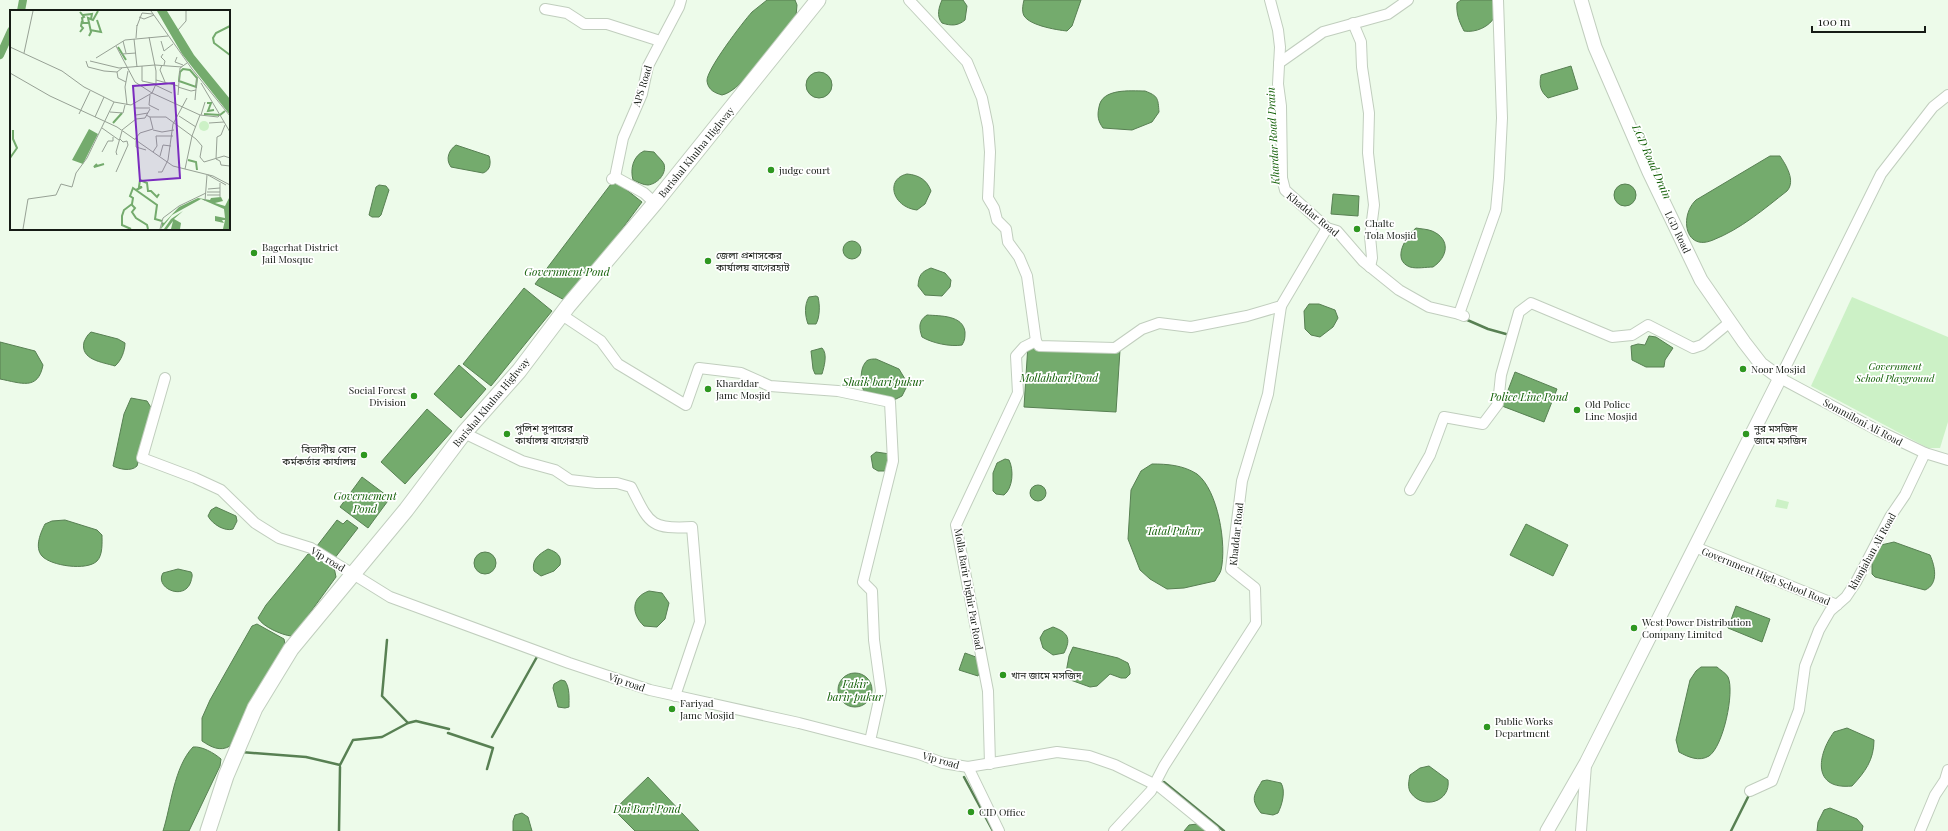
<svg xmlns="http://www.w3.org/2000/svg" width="1948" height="831" font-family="'Playfair Display','Noto Sans Bengali',serif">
<rect width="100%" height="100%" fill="#edfbea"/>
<g fill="#ccf1c6">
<polygon points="1852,297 1948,337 1948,422 1940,448 1928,448 1811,386"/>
<polygon points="1777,499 1789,502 1787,509 1775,507"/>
</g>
<g fill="#74ab6d" stroke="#588053">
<path d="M767,0H795L797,5L796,16C781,34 743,91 722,95C715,93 708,90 707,81C706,70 743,22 752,12C757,8 762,4 767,0Z"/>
<path d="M942,0H963L967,6L965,20C958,26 951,26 942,23C936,16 939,7 942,0Z"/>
<path d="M1024,0H1081L1072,26L1067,31C1057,30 1025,25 1023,13C1022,9 1023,4 1024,0Z"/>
<path d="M1461,0H1496C1496,5 1497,12 1495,16C1490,27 1475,33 1464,31C1459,21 1456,14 1457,3Z"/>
<path d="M1571,66L1578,89L1548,98C1540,91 1539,85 1541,75Z"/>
<circle cx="819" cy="85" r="13"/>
<path d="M1145,91C1158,96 1158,98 1159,112L1152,122L1132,130L1103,128C1098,121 1097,116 1099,107C1102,88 1130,91 1145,91Z"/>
<path d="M456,145L489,156C491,162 491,170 483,173L451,167C445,159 449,150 456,145Z"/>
<path d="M644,151L654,152C657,156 662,160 664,164C667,174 657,184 648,185C643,185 638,182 633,180C630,169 633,156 644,151Z"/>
<path d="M1770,156H1780C1786,165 1796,181 1787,191C1764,209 1741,229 1713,240C1685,252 1679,216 1696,200Z"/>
<path d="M907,174C919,175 927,180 931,191L925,204L917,210C892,207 885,179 907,174Z"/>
<polygon points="614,180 642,202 568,302 535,284"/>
<circle cx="1625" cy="195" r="11"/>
<polygon points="379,185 386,186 389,190 381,215 379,217 372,217 369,215 376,187"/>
<polygon points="1333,194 1359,196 1358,216 1331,214"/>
<path d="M1416,228C1421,229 1427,229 1432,231C1451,239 1448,257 1433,267C1426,267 1417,269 1410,267C1391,260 1406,236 1416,228Z"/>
<circle cx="852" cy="250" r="9"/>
<path d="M931,268L945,273L951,280L950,287L942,296L925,295L918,286C919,275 921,272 931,268Z"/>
<polygon points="524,288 552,311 491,386 463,364"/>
<path d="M816,296L818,297C820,305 820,317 816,324H808C805,316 804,305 809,297Z"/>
<polygon points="1309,304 1319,304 1335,310 1338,318 1333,327 1320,337 1311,335 1305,329 1304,311"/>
<path d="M927,315C940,316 963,315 965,332C965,338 965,340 962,345C950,347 932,343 922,337C919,328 918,321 927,315Z"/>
<path d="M91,332L118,339L125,343C125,351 121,361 115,366C102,362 80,360 84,342C86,338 87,335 91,332Z"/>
<polygon points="1649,336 1656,337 1673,348 1665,360 1664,367 1646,367 1632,360 1631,346 1638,344 1645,345"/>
<path d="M0,342L35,351L43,365C38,391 21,383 0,379Z"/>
<polygon points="1028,344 1120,350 1116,412 1024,407"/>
<path d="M822,348C828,354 824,367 822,374H815L813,369L811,351Z"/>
<path d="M876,359L899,369L908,384L902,396L890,402C882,399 870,398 864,391C860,385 860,369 865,363C867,359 872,359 876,359Z"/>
<polygon points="459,365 486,389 461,418 434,394"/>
<polygon points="1515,372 1557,389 1544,422 1502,406"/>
<path d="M131,398L147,401L152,409L137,466C131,472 119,469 113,466L124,414Z"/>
<polygon points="427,409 452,431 405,484 381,462"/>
<polygon points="876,452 890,454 888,471 878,471 873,468 871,456"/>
<path d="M1005,459L1009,460C1014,470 1013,488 1004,495L996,494L993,491V473L997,463Z"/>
<path d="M1152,464C1167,464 1183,465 1197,474C1218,490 1227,545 1221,570C1220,574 1217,577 1215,581L1184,588L1167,589L1150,579L1140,570L1128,539L1131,490L1141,471Z"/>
<polygon points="362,477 390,498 368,528 340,507"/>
<circle cx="1038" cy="493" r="8"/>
<path d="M216,507L236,516L237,521L233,529C225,532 212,524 208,516L211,510Z"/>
<path d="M65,520L97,530L102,535C102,542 103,555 97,561C87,571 51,566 42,556C34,547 41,532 45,524L52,521Z"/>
<polygon points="337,520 343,524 347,520 358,528 334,559 317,546"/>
<polygon points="1526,524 1568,545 1553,576 1510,555"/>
<path d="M1894,542L1930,555C1935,566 1939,584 1925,590L1875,577L1872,574V559L1881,545Z"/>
<path d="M548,549C557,552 562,556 560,565L554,571L541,576L534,571C531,560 539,554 548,549Z"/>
<circle cx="485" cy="563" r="11"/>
<path d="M308,554H314L334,567L336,577L299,628L291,636C282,635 263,627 258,618L266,605Z"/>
<path d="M178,569L191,572C193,575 192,577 191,581C185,602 154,588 163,573Z"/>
<path d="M649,591L662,593L669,603L665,619L657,627L644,626C631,614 631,597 649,591Z"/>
<polygon points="1736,606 1770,619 1762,642 1728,628"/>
<path d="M257,624L284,639L285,644L253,697L230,746C220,752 211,747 202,741V718L210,700L252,626Z"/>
<path d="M1053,627C1067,632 1072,638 1064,653L1053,655L1043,648L1040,638L1044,631Z"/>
<polygon points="1073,647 1118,658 1128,663 1130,669 1130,674 1126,678 1121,678 1110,674 1097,686 1090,687 1065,678 1069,656"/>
<polygon points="965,653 984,660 978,676 959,670"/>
<path d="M1701,667H1717C1720,670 1726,673 1728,677C1735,692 1723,747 1709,756C1699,762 1688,757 1679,752L1676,740L1690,680L1696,671Z"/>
<circle cx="855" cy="690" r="17"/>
<path d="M561,680L565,681C570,688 569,699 569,707L565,708L558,707L553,688L554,684Z"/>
<path d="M1847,728L1874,740C1874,760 1865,772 1852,786C1812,790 1817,755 1834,732Z"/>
<path d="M193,747C202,746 214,753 221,759L220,766L189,831H163C171,806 174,767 193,747Z"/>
<path d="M1429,766L1448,780C1451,802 1423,810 1411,793C1407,788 1409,780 1410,775L1420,768Z"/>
<polygon points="648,777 699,831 635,831 614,810"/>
<path d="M1267,780L1281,783C1286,791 1282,805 1278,813L1273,815L1261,813C1250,799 1254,795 1262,781Z"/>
<polygon points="1830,808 1857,819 1863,826 1862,831 1817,831 1818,822 1824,810"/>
<polygon points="522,813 528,817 532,831 513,831 513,821 515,815"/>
<polygon points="1197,824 1206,831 1184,831 1189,825"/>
</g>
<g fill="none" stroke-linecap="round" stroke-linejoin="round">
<g stroke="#588053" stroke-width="2.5">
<polyline points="1465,319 1488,329 1506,334"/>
<polyline points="408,723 416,721 449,729"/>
<polyline points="448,733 493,748 487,769"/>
<polyline points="492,737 538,655"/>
<polyline points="241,752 306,757 340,765 353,740 382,737 408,723 382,696 387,640"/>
<polyline points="964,777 993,831"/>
<polyline points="1164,782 1224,831"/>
<polyline points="339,831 340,767"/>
<polyline points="1731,831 1750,793"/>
</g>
<g stroke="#74ab6d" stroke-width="8">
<polyline points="21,11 23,0"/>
<polyline points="0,55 11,31"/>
</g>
<g stroke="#c1cebe" stroke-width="12">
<g id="minor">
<polyline points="909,0 967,62 982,98 988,127 990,152 988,198 994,208 997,220 1006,229 1008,242 1019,257 1027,276 1036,341 1039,346 1115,348 1142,329 1159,323 1191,327 1247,316 1281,306 1327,228"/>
<polyline points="1270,0 1278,30 1280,47 1278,84 1281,106 1282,178 1285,190 1327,228 1337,231 1363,261 1399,290 1429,307 1459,314"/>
<polyline points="545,9 567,13 584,24 607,24 660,41"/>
<polyline points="1353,23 1361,42 1362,67 1369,113 1368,153 1374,205 1370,236 1372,258 1370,267"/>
<polyline points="1279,63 1323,32 1388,14 1408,0"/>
<polyline points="1948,95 1933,107 1881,174 1780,378 1877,430 1925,453 1948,460"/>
<polyline points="615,177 644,193 655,203"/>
<polyline points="612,179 615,177 623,138 642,94 648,66 679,7 681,0"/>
<polyline points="562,315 601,341 618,364 686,405 699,368 741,373 770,386 838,391 890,402 893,461 863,582 872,591 874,640 881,691 870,741"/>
<polyline points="1464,316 1459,314 1496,210 1499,178 1502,118 1498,0"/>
<polyline points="165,378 142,458 195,478 221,490 255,523 279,538 311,548 390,597 569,663 650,690 799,723 919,754 943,763 968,767 1057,752 1089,756 1115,765 1160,787 1214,831"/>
<path d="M464,433L522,461L555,470L570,480L596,483H617L631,487C649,522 649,530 692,527L700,622L675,696"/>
<polyline points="1410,490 1430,455 1444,417 1483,424 1498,404 1501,375 1519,312 1531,303 1612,337 1632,335 1648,325 1693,348 1702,345 1730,322"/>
<polyline points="1695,547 1837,605"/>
<polyline points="990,764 988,691 956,525 1018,393 1016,356 1024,347 1036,341"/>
<polyline points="968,767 999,831"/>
<polyline points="1750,791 1772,781 1799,710 1805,666 1819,630 1830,611 1846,597 1856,582 1890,517 1905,495 1925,453"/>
<polyline points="1114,831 1151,791 1164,766 1256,623 1255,588 1231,569 1242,481 1268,394 1281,306"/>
<polyline points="1581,831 1586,765"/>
<polyline points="1920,831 1935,795 1945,780 1948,770"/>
</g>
</g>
<g stroke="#c1cebe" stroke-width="15">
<polyline id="major" points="1547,831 1586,763 1780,378 1761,364 1744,342 1701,280 1649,172 1595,47 1581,0"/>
</g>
<g stroke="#c1cebe" stroke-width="17">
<polyline id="highway" points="208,831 226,776 255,708 291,649 406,510 464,433 519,371 568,306 655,203 818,0"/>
</g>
<use href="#minor" stroke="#fff" stroke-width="10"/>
<use href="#major" stroke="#fff" stroke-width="13"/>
<use href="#highway" stroke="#fff" stroke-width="15"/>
</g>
<g fill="#2e9720" stroke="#fff" stroke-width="1.5">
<circle cx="771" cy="170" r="4"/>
<circle cx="1357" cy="229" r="4"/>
<circle cx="254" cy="253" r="4"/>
<circle cx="708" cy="261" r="4"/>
<circle cx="1743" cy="369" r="4"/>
<circle cx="708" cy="389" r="4"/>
<circle cx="414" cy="396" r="4"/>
<circle cx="1577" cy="410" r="4"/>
<circle cx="507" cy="434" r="4"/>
<circle cx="1746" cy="434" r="4"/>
<circle cx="364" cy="455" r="4"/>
<circle cx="1634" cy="628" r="4"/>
<circle cx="1003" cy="675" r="4"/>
<circle cx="672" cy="709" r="4"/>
<circle cx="1487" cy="727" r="4"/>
<circle cx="971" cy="812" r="4"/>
</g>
<g text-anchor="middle" stroke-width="3.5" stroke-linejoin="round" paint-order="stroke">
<g font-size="10" fill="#161b15" stroke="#fff">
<text transform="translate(642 86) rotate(-73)" y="4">APS Road</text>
<text transform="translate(696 152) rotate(-51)" y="4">Barishal Khulna Highway</text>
<text transform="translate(1313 214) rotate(39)" y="4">Khaddar Road</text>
<text transform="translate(1678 232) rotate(64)" y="4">LGD Road</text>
<text transform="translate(491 402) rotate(-50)" y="4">Barishal Khulna Highway</text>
<text transform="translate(1863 422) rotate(28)" y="4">Sommiloni Ali Road</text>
<text transform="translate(1236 534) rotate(-84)" y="4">Khaddar Road</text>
<text transform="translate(1872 551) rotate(-61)" y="4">khanjahan Ali Road</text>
<text transform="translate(328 559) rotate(31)" y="4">Vip road</text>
<text transform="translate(1766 576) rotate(22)" y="4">Government High School Road</text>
<text transform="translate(969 589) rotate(80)" y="4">Molla Barir Dighir Par Road</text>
<text transform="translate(627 682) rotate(19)" y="4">Vip road</text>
<text transform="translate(941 760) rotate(16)" y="4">Vip road</text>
</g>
<g font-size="10" fill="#161b15" stroke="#fff" text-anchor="start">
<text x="779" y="174">judge court</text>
<text x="1365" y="227">Chalte<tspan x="1365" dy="12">Tola Mosjid</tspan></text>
<text x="262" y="251">Bagerhat District<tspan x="262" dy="12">Jail Mosque</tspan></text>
<text x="716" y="259">জেলা প্রশাসকের<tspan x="716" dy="12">কার্যালয় বাগেরহাট</tspan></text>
<text x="1751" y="373">Noor Mosjid</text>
<text x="716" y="387">Kharddar<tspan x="716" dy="12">Jame Mosjid</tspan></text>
<text x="406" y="394" text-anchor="end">Social Forest<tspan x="406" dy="12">Division</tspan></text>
<text x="1585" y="408">Old Police<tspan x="1585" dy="12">Line Mosjid</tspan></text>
<text x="515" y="432">পুলিশ সুপারের<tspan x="515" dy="12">কার্যালয় বাগেরহাট</tspan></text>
<text x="1754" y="432">নুর মসজিদ<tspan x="1754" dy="12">জামে মসজিদ</tspan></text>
<text x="356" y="453" text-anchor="end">বিভাগীয় বোন<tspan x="356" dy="12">কর্মকর্তার কার্যালয়</tspan></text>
<text x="1642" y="626">West Power Distribution<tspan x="1642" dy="12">Company Limited</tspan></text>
<text x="1011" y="679">খান জামে মসজিদ</text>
<text x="680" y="707">Fariyad<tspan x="680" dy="12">Jame Mosjid</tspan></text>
<text x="1495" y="725">Public Works<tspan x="1495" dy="12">Department</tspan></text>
<text x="979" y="816">CID Office</text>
</g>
<g font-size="10" font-style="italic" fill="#0e5d02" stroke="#fff">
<text x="1895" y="370">Government<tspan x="1895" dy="12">School Playground</tspan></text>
</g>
<g font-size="11" font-style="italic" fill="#105e04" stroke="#fff">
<text transform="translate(1273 136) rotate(-93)" y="4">Khardar Road Drain</text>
<text transform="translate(1652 162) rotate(66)" y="4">LGD Road Drain</text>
<text x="567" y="276">Government Pond</text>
<text x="1059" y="382">Mollahbari Pond</text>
<text x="883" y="386">Shaik bari pukur</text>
<text x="1529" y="401">Police Line Pond</text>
<text x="365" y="500">Governement<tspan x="365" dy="13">Pond</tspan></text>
<text x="1174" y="535">Tatal Pukur</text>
<text x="855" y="688">Fakir<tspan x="855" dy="13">barir pukur</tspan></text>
<text x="647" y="813">Dai Bari Pond</text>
</g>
</g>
<g transform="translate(10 10)">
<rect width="220" height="220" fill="#edfbea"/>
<path d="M189 116a5 5 0 1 1 10 0a5 5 0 1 1-10 0Z" fill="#ccf1c6"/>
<path d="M147,1H157L184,45L220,89V105L172,44ZM79,119L88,124L73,154L62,150ZM220,186V219H213L215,210H212L214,213L205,211V206L215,208L214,199L191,189L162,205L151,219L152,212L154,213L169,197L188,188L200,190L201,188L211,187L213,191L205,193L215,196ZM173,201L164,209L171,213L170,219H161L163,211L157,219H154L161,209Z" fill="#74ab6d"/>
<path fill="none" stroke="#74ab6d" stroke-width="2" d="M70,2L74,7L72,8L73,13H79M73,5L82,4L81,9M220,16L206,23L203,28L204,33L220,45M80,20L91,22L87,10M70,22L73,18L71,16L72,11M79,26L81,22L78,8L83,10L88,1M108,37L116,50M173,59L180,60L187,68L186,77L169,71L170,62ZM197,93H201L198,101L204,100M194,104L210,105L215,101M103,113L112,103M0,148L7,138L3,129V120M178,150L186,152L187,160M87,154L84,157L94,154M126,180L132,177H129L130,170L137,173L138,181H141L147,187L149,184M122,195L125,198L122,202L126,208L137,215L138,219M121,219L112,215V206L114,200L122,194L123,188L120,186L123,178L147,195L145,209L152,211"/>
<path fill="none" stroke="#97a195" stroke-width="1" d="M141,1L182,59L220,106M129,7L134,9L144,5M127,16L132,3L143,4M168,20L176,11V1M126,28L127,15M124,29L127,57M113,31L116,43M151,31L154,41L163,34M106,36L125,72L142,83L146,74V61L139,27M0,37L52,61L74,77L104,92L77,148L66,163L62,177L51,174L46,185L18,189L13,219M14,43L23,1M112,44L126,43M153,44L151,47L155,51L154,55M167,47L165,52L173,55M86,48L115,30L158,26M76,51L78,57L94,61L107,62L112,58M80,51L109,58L145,55L172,57M152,55L150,60L155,72M132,56V71L146,74M107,62L108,68L116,72M0,63L40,86L107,117L163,156L203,166L220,175M146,70L168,76M191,73L220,122M145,75L162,83M168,77L181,81L186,80M140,85L139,95L149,100M168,85L170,58L177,53M185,90L187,68M104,92L121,95L142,83L190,105L208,107L210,105M117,95L115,77L118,61M124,98H140M100,102L113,103L115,95M69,104L80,81M126,105L138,103M191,105L195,92M169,106L186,117M85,107L94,87M140,107H156L186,129L192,136L190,147L194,152L214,146L220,148M199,113L214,112M215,115L211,125L207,127L206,149L210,151L211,155L220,156M92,118L109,130M112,120L126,109L135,108L140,99M143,120L152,122L164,120M125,129L130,123L143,119L140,107L136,105M126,131V137L136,140M92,142L98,131H103V127M143,142L147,136L146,126H163M107,145L106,142L112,121M150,146L153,135L161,136M175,159L182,126L190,105M106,162L118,135L117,131L113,132L110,129M148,162H152L158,150L163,114L177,88M198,165L216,175M210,173V187M198,179L210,178M197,182H210M197,185H210M195,191L197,165M150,219L153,208L169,196L196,183"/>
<path fill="#7b2cbf" fill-opacity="0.15" stroke="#7b2cbf" stroke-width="2" d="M164,73L170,168L130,171L123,76Z"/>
<rect width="220" height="220" fill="none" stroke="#161b15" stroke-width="2"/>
</g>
<path d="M1812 26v6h113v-6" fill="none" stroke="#161b15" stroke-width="2"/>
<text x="1818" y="26" font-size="12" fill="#161b15" stroke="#ffffff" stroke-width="3" paint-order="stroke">100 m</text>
</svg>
